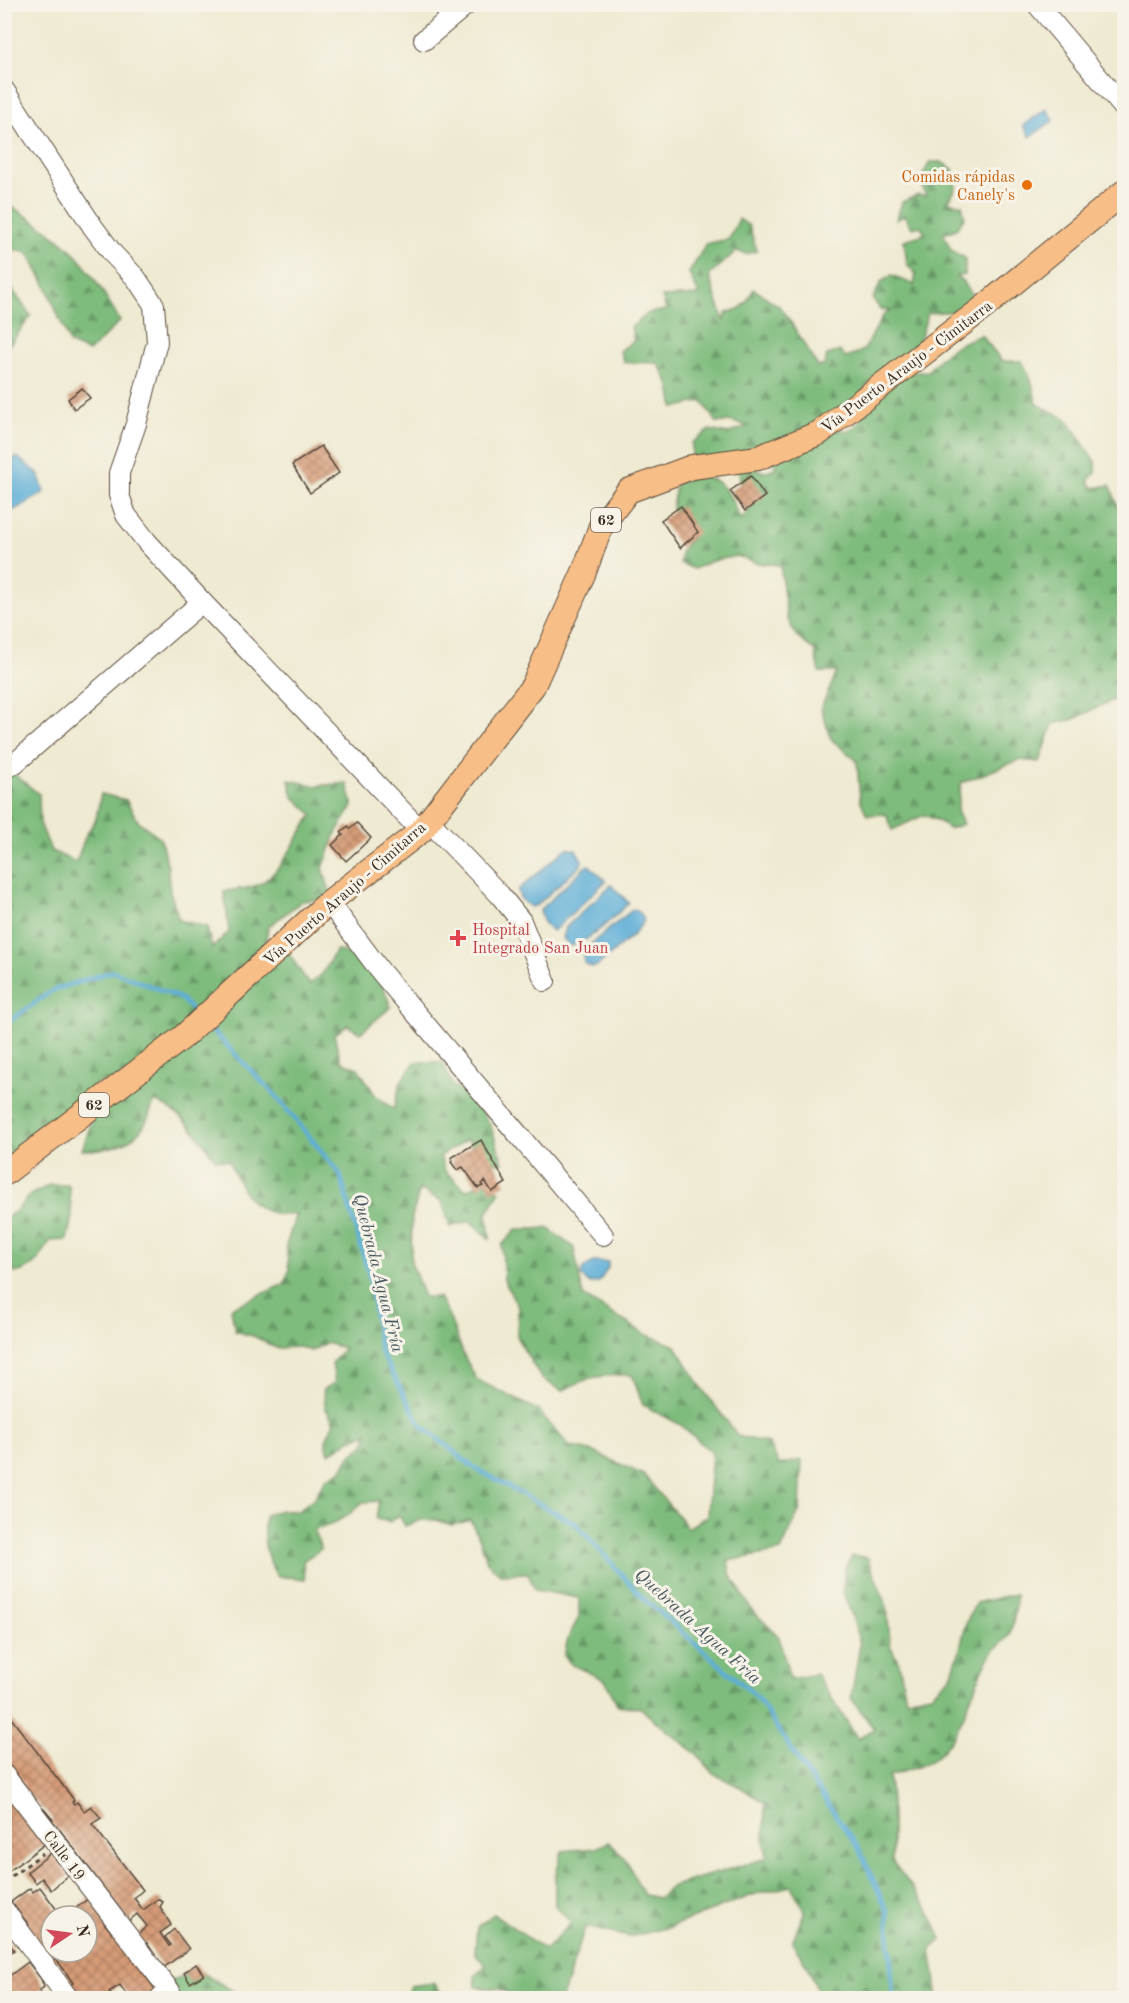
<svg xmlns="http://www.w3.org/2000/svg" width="1129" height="2003" font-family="'Old Standard TT',serif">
<defs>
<pattern id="forest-firs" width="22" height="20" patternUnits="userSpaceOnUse" patternTransform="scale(1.5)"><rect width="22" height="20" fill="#7ebc7d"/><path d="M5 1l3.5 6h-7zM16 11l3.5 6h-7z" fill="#689966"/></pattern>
<pattern id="building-cross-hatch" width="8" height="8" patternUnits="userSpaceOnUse" patternTransform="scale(1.5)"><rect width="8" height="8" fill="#d69b77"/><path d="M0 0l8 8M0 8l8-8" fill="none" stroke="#af7f61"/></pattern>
</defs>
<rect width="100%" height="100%" fill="#f7f3e8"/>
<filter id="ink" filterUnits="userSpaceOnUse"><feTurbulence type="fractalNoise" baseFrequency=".0167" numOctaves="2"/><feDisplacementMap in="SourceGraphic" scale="12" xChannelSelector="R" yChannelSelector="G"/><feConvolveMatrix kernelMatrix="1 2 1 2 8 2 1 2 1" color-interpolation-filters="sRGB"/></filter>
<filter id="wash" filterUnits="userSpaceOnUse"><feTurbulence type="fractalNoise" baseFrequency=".008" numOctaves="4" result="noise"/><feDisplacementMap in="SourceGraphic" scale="24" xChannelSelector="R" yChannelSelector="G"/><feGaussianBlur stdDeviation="1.35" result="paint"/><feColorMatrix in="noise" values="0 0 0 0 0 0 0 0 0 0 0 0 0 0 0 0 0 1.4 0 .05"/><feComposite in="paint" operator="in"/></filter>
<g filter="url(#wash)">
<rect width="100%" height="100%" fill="#efead2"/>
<g fill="url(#forest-firs)" stroke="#5c734e" stroke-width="1.5">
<path d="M930,162H941L953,169L956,188L948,202L962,205L965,218L956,229L943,234L952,251L965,258V275L956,276L964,282L976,303L959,311L928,313L919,342L866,386L837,430L849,431L860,422L859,403L908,373L928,371C947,350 954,345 981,335L1002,361H1022L1031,379L1037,404L1067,419L1096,463V473L1088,480L1093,488L1110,485L1120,511L1124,516V674L1113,700L1074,719L1053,724L1040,762L1019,760L961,783L957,811L963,824L949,829L939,821L924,815L892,830L886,814L867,815L860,799L857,761L831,739L821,708L837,672H819L815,651L797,637L787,618L780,565L757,563L737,556L712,561L694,569L680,563L681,551L692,537L672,509L676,484C695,474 714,473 728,493C733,501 736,512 741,520L753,505L741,485L738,464L765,472L777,467L761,451L692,464V443L710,430L727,434L748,426L729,421L717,423L702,401L674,408L670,386L658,363L624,362L620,351L634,340L631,327L649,313L666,310L662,297L699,295L689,273L706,244L729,239L739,219L749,226L757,251L746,254L736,251L709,276L724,321L727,312C744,310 746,303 754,289L779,306L792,324L818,367L825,365L827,355L840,351L846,358L864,350L884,314L891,310L880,309L873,299L881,282L892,275L914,285L916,274L907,264L904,240L925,234L921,226L912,228L905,215L896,220L902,202L918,195L926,196L920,180Z"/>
<path d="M4,202C27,216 49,230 69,248C90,269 106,296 120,321L89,352L70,344L46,286L28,253L5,248Z"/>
<polygon points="5,287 11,288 31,316 7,348 4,348"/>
<path d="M4,756L9,770L39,794L40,823L51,851L76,862L86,835L96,819L101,794L126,800L138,821L160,838L168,867L170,891L179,920L207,927L212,948L229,932L224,891C233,890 243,889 252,887C282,878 294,838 313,815L293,796L289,780L316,786L347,783L353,806L337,831L323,868L332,899L302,901L268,927L265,946L285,948L309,984L323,973L336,950L354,956L381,981L391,1007L360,1033L347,1025L334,1035L341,1061L358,1068L375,1095L394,1109L400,1083L415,1062H443L453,1086L473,1094L491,1127L503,1163L480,1161L468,1139L440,1156L445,1171L466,1190L485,1182L500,1191L487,1213L490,1239L470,1221L450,1227L442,1201L420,1189L412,1217L411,1262L424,1297H439L449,1316L464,1356L477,1380L538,1410L569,1446L594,1452L644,1475L688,1528L707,1516L712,1453L681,1425L643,1405L632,1375C604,1374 586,1377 562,1391L541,1378L517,1338L518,1307L504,1280L502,1245L516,1230L548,1228L574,1248L583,1296L645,1334L676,1346L703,1390L738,1436L768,1443L779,1465L802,1460L800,1509L781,1551L728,1561L731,1576L752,1610L779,1637L790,1679L816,1674L858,1739L874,1729L851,1698L860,1645L852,1616L843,1592L845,1568L852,1556L867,1557L887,1607L890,1645L899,1663L906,1699L931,1694L951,1676L959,1653L966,1623L976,1603L1016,1594C1016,1609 1015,1621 1009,1635C1005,1642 998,1646 993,1652C969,1686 967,1733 932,1760C923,1767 900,1772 889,1776L892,1816V1861L927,1907L942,1939L931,1949L938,1998H821L806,1964L792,1942L805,1911L791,1886L755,1894L670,1927L629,1937L585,1927L562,1998H521L499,1989L476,1987L475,1976L486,1965L475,1953L477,1927L494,1914L545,1950L571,1923L555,1905V1878L562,1851L596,1848L609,1842L626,1860L644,1895L659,1898L673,1886L767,1858L764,1838L765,1804L740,1787L714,1774L699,1756L649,1716L641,1708L618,1706L605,1680L572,1665L564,1656L568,1638L579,1617V1598L535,1590L528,1573L500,1574L487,1562L480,1539L470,1520L452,1525L436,1520H421L405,1526L399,1515L389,1522L376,1519L379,1501L363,1502L347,1516L330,1525L314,1530L321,1549L303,1561L305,1579L277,1576C265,1556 262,1538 265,1515L281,1510L298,1511L315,1497L326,1479L341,1471L350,1456L365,1444L368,1433L350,1440L329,1454L326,1440L334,1422L326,1409L323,1390L335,1382L332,1363L344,1348L326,1343L311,1351L300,1347L276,1348L256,1337L235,1331L231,1308L284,1284L289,1271L286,1246L296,1214C290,1214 283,1215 277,1214C247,1208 240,1186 229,1161L215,1159C197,1133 184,1114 155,1101C151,1109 148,1120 143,1127C130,1147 103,1150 82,1150L106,1079L89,1089L64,1116L27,1137L5,1162Z"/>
<path d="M50,1185H69L72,1217L67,1240L50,1241C41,1258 33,1270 14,1273L5,1242V1218L15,1212L30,1195Z"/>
<path d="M202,1973L245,1998H139C160,1982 175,1977 202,1973Z"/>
<polygon points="434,1983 445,1998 407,1998 410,1986"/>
</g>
<g fill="#5cadd7" stroke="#4c6c7a" stroke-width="1.5">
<polygon points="1046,109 1054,120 1030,137 1023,126"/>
<polygon points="17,457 38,473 44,491 41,495 5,515 5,463"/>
<path d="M567,848L576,850L582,860L581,865L537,905L531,907C523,902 519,899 518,890Z"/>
<polygon points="589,865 606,881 553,931 544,924 540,910 586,866"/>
<path d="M611,885L629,903C614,916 589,943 570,946L563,938L566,927Z"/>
<polygon points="632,910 636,910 642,915 644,921 632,936 597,966 592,967 584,963 583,954 587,947"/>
<polygon points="593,1262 608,1262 608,1268 599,1282 590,1284 581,1276 583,1269"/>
</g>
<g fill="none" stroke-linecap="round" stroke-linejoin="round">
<g stroke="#5cadd7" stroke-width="4.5">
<polyline points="4,1025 53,990 113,971 180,998 197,1015"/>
<polyline points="207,1025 276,1096 340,1174 370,1279 380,1351 421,1425 473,1467 576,1524 643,1598 757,1697 810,1778 859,1849 888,1912 893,1998"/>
</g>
</g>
<g id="blocks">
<g fill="url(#building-cross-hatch)">
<polygon points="82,388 90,398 74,409 68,399"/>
<polygon points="321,446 339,473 310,493 292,465"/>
<polygon points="751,476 765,496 745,511 730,491"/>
<polygon points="681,506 698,532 680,548 661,520"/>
<polygon points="357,823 371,838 346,861 332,845 343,835 341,832 348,826 350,829"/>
<polygon points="481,1140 506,1183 492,1192 485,1181 481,1184 483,1186 478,1188 463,1167 457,1170 451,1162 453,1160 451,1158"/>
<polygon points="4,1709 74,1800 72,1802 74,1804 77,1802 84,1811 91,1806 101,1818 92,1824 143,1890 134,1898 143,1910 158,1899 163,1902 160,1907 171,1925 160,1933 169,1946 171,1945 165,1937 174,1929 189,1949 163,1968 147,1943 145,1944 138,1934 147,1926 137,1914 129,1921 60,1830 58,1832 50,1821 53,1820 44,1809 43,1810 22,1787 25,1785 16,1774 14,1775 4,1763"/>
<polygon points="5,1790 46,1843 5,1874"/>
<polygon points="51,1853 69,1875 51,1890 42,1878 36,1883 27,1872"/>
<polygon points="40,1887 57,1910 55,1912 56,1914 59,1912 61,1916 51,1916 51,1952 87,1952 87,1916 66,1916 89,1898 107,1921 104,1923 113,1934 115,1933 158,1993 149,1998 126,1998 128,1997 120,1985 109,1992 114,1998 79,1998 70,1986 73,1983 65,1971 56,1959 54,1961 26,1927 29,1925 11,1902 30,1888 33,1892"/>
<polygon points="7,1941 14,1950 4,1957 4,1943"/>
<polygon points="28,1962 41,1979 44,1987 39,1991 44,1998 15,1998 12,1994 4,1998 4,1980"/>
<polygon points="196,1964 204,1975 190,1983 184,1973"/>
</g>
</g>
</g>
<g filter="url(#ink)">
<use href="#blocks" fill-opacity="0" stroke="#564739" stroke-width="1.5"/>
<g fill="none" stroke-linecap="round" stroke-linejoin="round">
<g stroke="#564739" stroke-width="22">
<g id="minor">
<polyline points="1037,4 1124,108"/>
<polyline points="424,40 467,4"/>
<polyline points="4,90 93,227 113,254 136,278 154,305 157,342 136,424 119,473 119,495 126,515 147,542 202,602 421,831"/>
<polyline points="4,769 15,763 202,602"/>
<polyline points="429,821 500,895 521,921 545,981"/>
<polyline points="329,902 381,972 603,1235"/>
<polyline points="4,1775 170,1991 160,1998"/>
<polyline points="4,1910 68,1998"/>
</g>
</g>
<g stroke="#564739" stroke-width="26">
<polyline id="major" points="4,1174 183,1037 329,902 421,831 533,686 584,572 601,526 628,491 692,467 758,458 819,433 983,308 1124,192"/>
</g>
<polyline stroke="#564739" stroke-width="3" stroke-dasharray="4.5 4.5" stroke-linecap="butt" points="4,1882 43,1853"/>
<use href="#minor" stroke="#fff" stroke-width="20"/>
<use href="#major" stroke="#f7be87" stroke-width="24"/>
</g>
</g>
<circle fill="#e8710a" stroke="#f7f3e8" stroke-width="2" cx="1027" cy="185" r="6"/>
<path fill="#e0444e" stroke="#f7f3e8" stroke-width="2" d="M455 929h6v6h6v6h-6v6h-6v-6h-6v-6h6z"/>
<g text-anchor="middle" stroke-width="6" stroke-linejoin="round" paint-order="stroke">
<g fill="#f7f3e8" stroke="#73665b" stroke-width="1.5">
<rect x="591" y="508" width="30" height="24" rx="4.5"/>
<rect x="79" y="1093" width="30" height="24" rx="4.5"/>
</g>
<g font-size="15" font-weight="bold" fill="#3b2a1e">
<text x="606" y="525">62</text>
<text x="94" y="1110">62</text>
</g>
<g font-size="16" fill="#c56008" stroke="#f7f3e8" text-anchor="end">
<text x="1015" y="182">Comidas rápidas<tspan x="1015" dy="18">Canely's</tspan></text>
</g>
<g font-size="16" fill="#3b2a1e" stroke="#f7f3e8">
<text transform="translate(906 366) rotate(-37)" y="6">Vía Puerto Araujo - Cimitarra</text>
<text transform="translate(344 893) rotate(-41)" y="6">Vía Puerto Araujo - Cimitarra</text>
<text transform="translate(65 1855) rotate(53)" y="6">Calle 19</text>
</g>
<g font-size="16" fill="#be3a42" stroke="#f7f3e8" text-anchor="start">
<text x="472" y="935">Hospital<tspan x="472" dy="18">Integrado San Juan</tspan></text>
</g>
<g font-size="18" font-style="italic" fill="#47585f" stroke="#f7f3e8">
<text transform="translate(379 1273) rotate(76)" y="6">Quebrada Agua Fría</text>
<text transform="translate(698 1626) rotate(42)" y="6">Quebrada Agua Fría</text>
</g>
</g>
<rect width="1129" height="2003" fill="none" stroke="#f7f3e8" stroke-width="24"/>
<g transform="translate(69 1934) rotate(77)"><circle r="28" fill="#f7f3e8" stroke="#aca397" stroke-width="1.5"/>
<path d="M0-4.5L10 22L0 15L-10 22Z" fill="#d1495b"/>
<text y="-9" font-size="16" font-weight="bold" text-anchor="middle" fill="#3b2a1e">N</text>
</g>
</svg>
